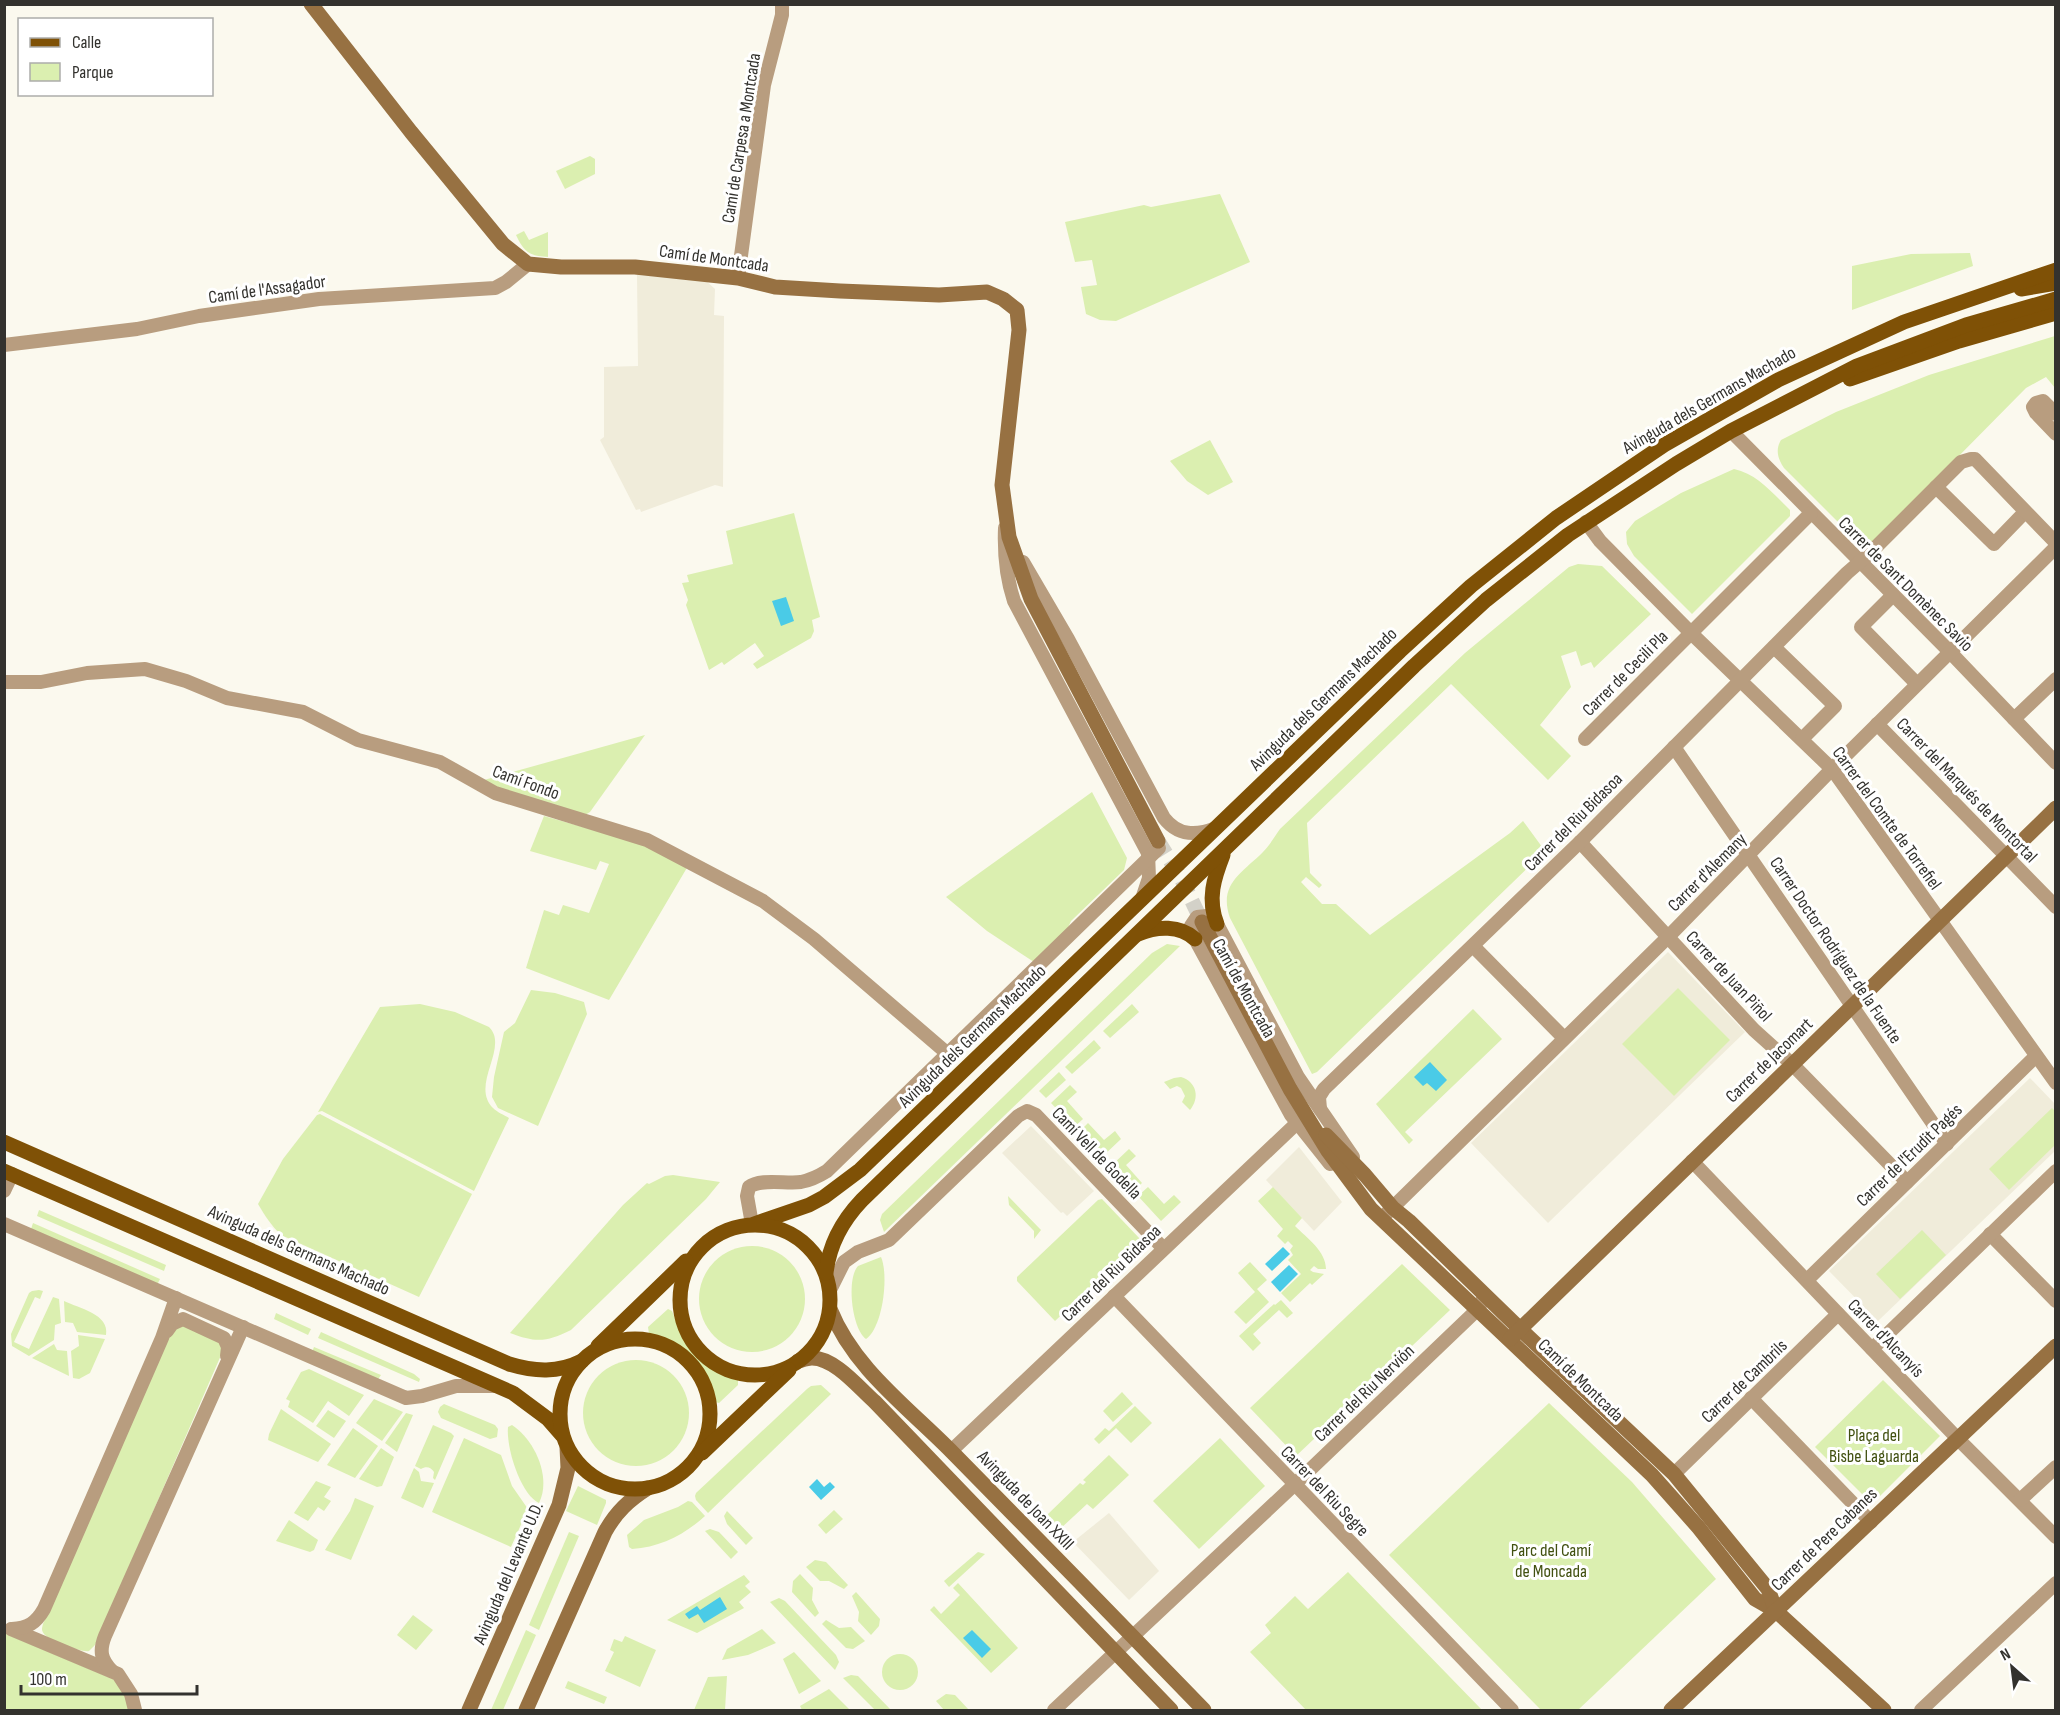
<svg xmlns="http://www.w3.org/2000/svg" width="2060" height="1715" font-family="'Sofia Sans Condensed',sans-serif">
<rect width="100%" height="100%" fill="#fbf9ee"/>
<g fill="#f0ecda">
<polygon points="637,275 705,280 715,289 714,315 724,316 723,487 715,485 641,512 640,509 636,510 600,440 604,437 604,367 638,366"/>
<polygon points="1668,952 1745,1032 1548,1223 1471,1143"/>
<polygon points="2030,1078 2055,1104 2055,1151 1878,1321 1829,1271"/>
<polygon points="1031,1126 1094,1191 1067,1216 1063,1212 1061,1213 1002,1153"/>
<polygon points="1299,1147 1342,1202 1314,1231 1266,1180"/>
<polygon points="1109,1513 1159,1571 1129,1600 1073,1542"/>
</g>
<g fill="#dbefb0">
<polygon points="590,156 595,159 595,174 565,189 556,171"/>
<polygon points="1220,194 1250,262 1116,321 1100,320 1086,314 1081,287 1097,285 1092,260 1075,262 1065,222 1144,205 1151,207"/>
<path d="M524,231L529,240L548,232V257C529,256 524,252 516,235Z"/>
<polygon points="1970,253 1973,266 1852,310 1852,266 1911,254"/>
<path d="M2055,336V388L2046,377L2026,388L1868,548H1864L1784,468C1778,459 1775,450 1781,440L1836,412L1929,375Z"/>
<polygon points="1210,440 1233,482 1208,495 1187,481 1170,461"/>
<path d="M1734,469C1758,474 1773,494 1790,510V516L1692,614L1634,556L1627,544L1626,532L1635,521L1681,493Z"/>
<polygon points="794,513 820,617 812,620 814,631 811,638 757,669 753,664 764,656 755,643 724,665 722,662 709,670 686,605 688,600 682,583 689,582 687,575 733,564 726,531"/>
<path d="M1578,564L1602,566L1651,614L1594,668L1591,662L1581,666L1576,651L1561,656L1571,687L1540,725L1571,756L1548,780L1451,684L1307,823L1310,873L1322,885L1319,888L1306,877L1301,882L1322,904H1336L1370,935L1510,833L1523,821L1545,851L1317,1072L1312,1074L1230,918C1218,884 1242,873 1263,852C1270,845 1274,837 1280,829L1465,653L1569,567Z"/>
<polygon points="645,735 590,812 585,815 496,789 484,780"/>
<polygon points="1092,792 1127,858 1124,870 1071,921 1066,932 1034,962 987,931 946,897"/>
<polygon points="544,816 643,844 688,866 609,1000 526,968 544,910 559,915 563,905 589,913 609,864 600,861 596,870 530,851"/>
<polygon points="1167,944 1180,946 884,1232 880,1220 882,1214 1152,953"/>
<polygon points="1678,988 1730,1040 1674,1096 1622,1044"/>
<polygon points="531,990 555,993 584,1002 587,1014 538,1126 498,1108 492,1097 494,1077 504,1032 515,1023"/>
<path d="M420,1004L455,1012L489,1027C492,1030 495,1035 495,1040C497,1061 474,1089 493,1108C497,1112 504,1115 509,1118L474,1191L322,1111L318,1112L380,1007Z"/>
<polygon points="1132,1004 1139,1012 1110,1038 1103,1031"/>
<polygon points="1473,1009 1502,1039 1405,1132 1413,1140 1409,1144 1376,1104"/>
<polygon points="1094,1040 1101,1048 1072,1074 1065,1067"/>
<polygon points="1059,1072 1066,1080 1046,1098 1039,1091"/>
<path d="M1181,1077C1197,1082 1200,1098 1190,1110L1182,1102L1185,1096L1181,1088L1177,1086L1170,1089L1164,1082L1174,1078Z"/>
<polygon points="1070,1085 1077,1092 1067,1101 1083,1119 1074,1127 1051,1103"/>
<polygon points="2052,1108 2055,1111 2055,1145 2009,1190 1989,1169"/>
<path d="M320,1114L472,1194L419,1297L281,1235C271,1225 265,1216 258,1204L283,1159L317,1115Z"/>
<polygon points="1088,1123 1104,1140 1115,1131 1121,1139 1102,1157 1079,1132"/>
<polygon points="1129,1149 1136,1156 1126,1165 1142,1183 1133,1191 1110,1167"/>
<path d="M673,1175L720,1182L706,1199L571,1330C547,1342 536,1343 510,1333L623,1205L647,1183L649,1184L665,1176Z"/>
<polygon points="1148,1187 1164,1204 1174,1195 1181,1202 1161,1221 1138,1196"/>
<path d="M1273,1187L1302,1218L1295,1226C1307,1238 1326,1251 1326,1269H1318L1314,1266L1310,1270L1313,1272L1324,1274L1312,1285L1310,1283L1290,1302L1281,1293L1301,1274L1288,1260L1293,1255L1290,1250L1293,1246L1288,1241L1285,1244L1277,1236L1283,1229L1258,1201Z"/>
<polygon points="1008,1196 1041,1230 1034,1239 1034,1231 1009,1205"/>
<polygon points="1102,1199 1141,1240 1055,1321 1017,1281 1017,1277 1098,1200"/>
<polygon points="39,1210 166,1265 164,1271 37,1216"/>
<polygon points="33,1223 160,1279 157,1285 31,1229"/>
<polygon points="1922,1230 1946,1255 1900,1299 1876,1274"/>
<circle cx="752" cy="1299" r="53"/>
<path d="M881,1257C889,1275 883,1327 866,1339C852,1329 846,1279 858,1266Z"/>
<polygon points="1250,1262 1267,1280 1257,1289 1269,1302 1246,1324 1234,1312 1255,1292 1238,1273"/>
<polygon points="1402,1264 1450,1310 1296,1456 1250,1408"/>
<polygon points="39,1290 43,1291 40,1299 35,1297 14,1342 29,1349 53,1297 59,1299 61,1323 55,1325 54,1340 29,1356 12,1346 11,1334 29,1293 32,1291"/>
<polygon points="1281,1300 1293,1313 1287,1318 1279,1310 1253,1334 1261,1343 1253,1351 1239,1336 1274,1304 1275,1305"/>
<path d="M64,1301C78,1308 110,1314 106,1335L77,1332L73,1323L65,1322Z"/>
<path d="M668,1309L672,1311C682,1337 691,1356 716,1370C723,1374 731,1376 738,1379V1385L719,1403L715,1402C712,1395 711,1387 707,1379C696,1353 674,1343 649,1334L648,1327Z"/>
<polygon points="276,1313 311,1329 308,1335 274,1319"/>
<path d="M180,1324L222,1344V1353L95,1645L89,1651C82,1653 48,1640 44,1634C41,1630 42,1628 43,1624L170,1332Z"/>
<polygon points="321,1332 414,1374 420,1379 419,1382 318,1338"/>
<polygon points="78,1335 105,1339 90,1373 79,1379 73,1378 71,1351 79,1346"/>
<polygon points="54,1344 57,1350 67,1351 69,1376 32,1358"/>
<polygon points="314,1347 381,1375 377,1381 312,1352"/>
<circle cx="636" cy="1413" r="53"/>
<polygon points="309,1369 364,1395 349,1416 328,1401 313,1423 288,1407 290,1401 286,1399 301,1372"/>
<polygon points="1883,1380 1940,1436 1872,1504 1815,1447"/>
<polygon points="821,1385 831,1394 708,1513 696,1500 695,1496 696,1493 807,1389 811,1386"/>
<polygon points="1122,1392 1133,1404 1113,1422 1103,1411"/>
<polygon points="374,1399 403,1412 382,1441 356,1423"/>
<polygon points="1549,1403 1632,1482 1716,1579 1578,1710 1541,1710 1389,1555"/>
<polygon points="444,1404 495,1425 498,1429 497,1437 490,1439 441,1418 438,1412 440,1407"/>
<polygon points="1135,1406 1152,1423 1131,1443 1116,1428 1099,1444 1094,1439 1105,1428 1109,1431"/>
<polygon points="281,1409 331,1444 318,1462 268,1440 269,1434"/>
<polygon points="328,1410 346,1421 334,1438 316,1426"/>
<polygon points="406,1413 413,1415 397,1452 385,1443"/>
<path d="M433,1425L451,1433L454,1436L435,1480L433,1478L434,1472C431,1467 426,1466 421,1469L415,1466Z"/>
<path d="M512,1425C534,1439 552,1477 539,1503C520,1494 506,1447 508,1427Z"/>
<polygon points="353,1428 378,1446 355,1478 327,1465"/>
<polygon points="464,1438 501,1455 512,1486 528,1509 511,1547 432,1512"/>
<polygon points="1220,1438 1265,1486 1199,1549 1153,1501"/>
<polygon points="381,1448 394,1457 382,1486 377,1487 359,1479"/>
<polygon points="1109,1455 1129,1475 1093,1509 1087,1504 1060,1529 1046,1516 1080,1483 1083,1485 1086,1482 1083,1480"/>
<polygon points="414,1468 419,1472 421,1481 434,1483 423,1508 401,1498"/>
<polygon points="316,1481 331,1487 324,1497 331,1501 324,1511 318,1507 308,1521 294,1513"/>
<polygon points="578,1486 606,1500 606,1503 597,1525 566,1511"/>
<polygon points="355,1498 374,1506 351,1560 325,1550 350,1511"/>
<path d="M688,1501L692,1502L705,1516C684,1535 661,1547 632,1549L629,1547L627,1535L644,1520L678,1507Z"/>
<polygon points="834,1510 843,1519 826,1534 818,1525"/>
<polygon points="727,1511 753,1538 746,1545 727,1524 724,1516"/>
<polygon points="289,1520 318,1540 314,1550 310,1552 276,1541"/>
<polygon points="710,1529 719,1532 738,1552 731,1559 705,1531"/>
<polygon points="569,1532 579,1536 539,1630 529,1625"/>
<polygon points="978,1552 985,1554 949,1587 944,1581"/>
<polygon points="815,1560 826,1562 848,1585 844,1589 829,1581 820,1581 806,1567"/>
<polygon points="1348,1572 1482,1710 1306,1710 1250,1652 1271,1633 1265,1625 1295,1596 1308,1609"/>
<polygon points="800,1574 813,1588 812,1600 819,1613 815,1617 792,1592 793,1581"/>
<polygon points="744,1575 750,1582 745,1586 751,1592 739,1602 744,1608 697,1633 667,1620"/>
<polygon points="958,1583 1018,1648 991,1673 930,1610 934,1606 941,1614 960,1595 953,1588"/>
<polygon points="856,1592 880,1619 879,1626 871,1635 858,1621 859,1612 852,1596"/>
<polygon points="779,1598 785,1601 836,1655 839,1662 835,1670 770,1602"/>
<polygon points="413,1615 433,1630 416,1650 397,1635"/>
<polygon points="826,1620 839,1628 851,1627 865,1641 853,1649 846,1648 822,1624"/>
<polygon points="762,1629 776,1643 748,1655 722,1660 727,1649"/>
<polygon points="526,1630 536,1635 503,1710 491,1710"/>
<polygon points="4,1633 113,1679 123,1689 130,1710 5,1710"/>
<polygon points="625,1636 656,1650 640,1687 605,1671 614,1652 610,1650 614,1639 622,1642"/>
<polygon points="794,1652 821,1681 799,1694 783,1659"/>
<circle cx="900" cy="1672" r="18"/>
<polygon points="851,1675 858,1676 891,1710 875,1710 843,1678"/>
<polygon points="727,1676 725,1710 694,1710 708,1677"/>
<polygon points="568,1681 607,1697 604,1704 565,1688"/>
<polygon points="829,1689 850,1710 802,1710 800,1706"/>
<polygon points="946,1694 955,1695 969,1710 944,1710 936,1701"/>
</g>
<g fill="#4acbe7">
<polygon points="786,597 794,621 781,626 772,601"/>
<polygon points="1430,1062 1447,1080 1436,1091 1427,1083 1423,1086 1414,1077"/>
<polygon points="1283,1247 1290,1254 1272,1271 1265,1264"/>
<polygon points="1289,1265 1298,1274 1280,1292 1271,1282"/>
<polygon points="817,1479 824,1487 830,1482 835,1487 821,1500 809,1487"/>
<polygon points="720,1597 727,1609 704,1623 698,1614 689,1619 685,1614 697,1606 700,1610"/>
<polygon points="972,1630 991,1649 982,1658 963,1638"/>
</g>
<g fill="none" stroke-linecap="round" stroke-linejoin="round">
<polyline stroke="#d3d1c8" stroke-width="15" stroke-dasharray="15 8" stroke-linecap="butt" points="1158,841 1181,878 1202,922"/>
<g stroke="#b89d7f" stroke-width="14">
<polyline points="738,278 764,85 782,15 782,4"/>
<polyline points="4,345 137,329 199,316 319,299 495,288 506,282 528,264"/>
<polyline points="2056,414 2043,401 2036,403 2033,407 2036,413 2056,434"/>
<polyline points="1731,431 1950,652 2056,763"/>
<polyline points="1936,487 1994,544 2025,512"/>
<polyline points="1586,522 1600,541 1691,633 1832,769 2056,1083"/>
<path d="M1005,528C1004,553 1006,577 1014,601L1148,853L1149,878L1142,899"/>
<path d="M1023,562L1068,639L1164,818C1178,836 1196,836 1216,828"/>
<polyline points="1893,595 1861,627 1917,684"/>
<polyline points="1774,647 1835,706 1802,739"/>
<polyline points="4,682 41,682 87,673 145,669 186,681 227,698 303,712 358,740 440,762 495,793 647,840 763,901 814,939 948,1054"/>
<polyline points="2014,719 2056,679"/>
<polyline points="1877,724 2056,907"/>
<polyline points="1585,739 1811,513"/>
<polyline points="1674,747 1947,1144"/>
<polyline points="1580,842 1754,1030 1793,1065 1907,1182"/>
<polyline points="1473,946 1564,1038"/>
<polyline points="1320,1109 1319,1097 1324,1089 1580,842 1847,573 1870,553 1961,462 1971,459 1975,459 2056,543"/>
<polyline points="1692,1161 1958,1439 2056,1537"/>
<polyline points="1330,1164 1291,1115 1195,939 1191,926 1197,917 1207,916 1217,924 1298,1077 1353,1157"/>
<polyline points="4,1191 12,1174"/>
<polyline points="1385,1215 1668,937 1832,769 2056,547"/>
<polyline points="4,1224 406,1398 422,1396 456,1386 495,1386"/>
<path d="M752,1224L747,1196L749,1187C760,1178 786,1184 801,1182C811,1180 819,1176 827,1171L1159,848"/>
<polyline points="1990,1234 2056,1301"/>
<polyline points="1807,1280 2036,1056"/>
<polyline points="830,1290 844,1262 858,1252 889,1240 1018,1116 1027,1111 1036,1115 1163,1248"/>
<polyline points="1114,1296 1512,1710"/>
<polyline points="167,1331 172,1324 183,1319 224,1338 228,1347 227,1356"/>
<polyline points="1872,1349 2056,1171"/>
<polyline points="1751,1398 1871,1522"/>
<polyline points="951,1451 1297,1123"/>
<polyline points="1674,1474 1838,1314"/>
<polyline points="2020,1500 2056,1467"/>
<polyline points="11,1629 118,1674 131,1694 135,1710"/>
<path d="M12,1629C28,1628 36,1623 44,1609L162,1338L176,1298"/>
<path d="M112,1671C101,1660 99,1651 105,1636L243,1327"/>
<polyline points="1054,1710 1294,1485 1478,1309 1485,1295"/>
<polyline points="1921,1710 2056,1583"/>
</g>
<g stroke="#977142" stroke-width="15">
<polyline points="311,4 411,132 503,244 528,264 561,267 635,267 738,278 775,287 840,291 939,295 987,292 1003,299 1017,310 1019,330 1002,485 1009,537 1031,599 1158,841"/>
<polyline points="1202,922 1290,1089 1328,1151 1371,1209 1652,1475 1699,1528 1755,1599 1776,1611 1884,1710"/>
<polyline points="1326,1135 1365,1175 1393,1208 1409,1221 1520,1329 1674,1474 1768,1589 1776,1611"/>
<path d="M830,1309C854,1369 909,1408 953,1453C1037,1538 1121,1624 1204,1710"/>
<polyline points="1510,1339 2056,808"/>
<path d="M798,1361C802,1360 808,1358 812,1358C835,1358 859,1388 875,1402L1171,1710"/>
<polyline points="469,1710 559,1505 568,1468 567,1447"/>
<path d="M526,1710L605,1532C616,1512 629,1500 648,1488"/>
<polyline points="1671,1710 2056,1346"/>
</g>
<g stroke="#7f5106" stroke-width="15">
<polyline points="2021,289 2056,283"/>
<polyline points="1850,379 1959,341 2056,313"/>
<path d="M1217,924C1207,899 1214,878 1223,855"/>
<path d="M1138,934C1157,926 1180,925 1195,939"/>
<path d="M4,1142L509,1364C535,1372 558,1373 582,1361"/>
<polyline points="4,1171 513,1393 548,1419 562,1435"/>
<polyline points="754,1224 809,1205 824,1197 860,1170 1400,651 1471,586 1556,518 1664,445 1778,380 1904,322 2056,270"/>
<circle cx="755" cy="1300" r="75"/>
<path d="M826,1273C829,1246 842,1221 862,1200L1414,666L1486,600L1568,535L1676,464L1731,431L1857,366L1966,325L2056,299"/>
<circle cx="635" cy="1414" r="75"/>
<polyline points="598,1346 686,1261"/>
<polyline points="702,1453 789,1370"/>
</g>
</g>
<g text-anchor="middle" stroke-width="6" stroke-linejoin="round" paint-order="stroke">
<g font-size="18" fill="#33322e" stroke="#fff">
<text transform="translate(741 138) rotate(-81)" y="6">Camí de Carpesa a Montcada</text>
<text transform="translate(714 258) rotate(8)" y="6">Camí de Montcada</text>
<text transform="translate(267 289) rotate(-8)" y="6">Camí de l'Assagador</text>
<text transform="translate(1709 400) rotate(-30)" y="6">Avinguda dels Germans Machado</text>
<text transform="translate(1906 584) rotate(45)" y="6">Carrer de Sant Domènec Savio</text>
<text transform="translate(1625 673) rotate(-45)" y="6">Carrer de Cecili Pla</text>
<text transform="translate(1323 699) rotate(-44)" y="6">Avinguda dels Germans Machado</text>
<text transform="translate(526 782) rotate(20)" y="6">Camí Fondo</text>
<text transform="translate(1967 790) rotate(46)" y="6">Carrer del Marqués de Montortal</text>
<text transform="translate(1887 818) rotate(54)" y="6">Carrer del Comte de Torrefiel</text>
<text transform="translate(1573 822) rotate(-45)" y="6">Carrer del Riu Bidasoa</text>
<text transform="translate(1707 872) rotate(-45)" y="6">Carrer d'Alemany</text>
<text transform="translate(1836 950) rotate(56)" y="6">Carrer Doctor Rodríguez de la Fuente</text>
<text transform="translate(1729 976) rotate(47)" y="6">Carrer de Juan Piñol</text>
<text transform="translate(1244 988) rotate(61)" y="6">Camí de Montcada</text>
<text transform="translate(972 1036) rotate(-44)" y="6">Avinguda dels Germans Machado</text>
<text transform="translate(1769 1060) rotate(-44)" y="6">Carrer de Jacomart</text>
<text transform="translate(1097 1153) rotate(46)" y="6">Camí Vell de Godella</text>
<text transform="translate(1909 1155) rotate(-44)" y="6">Carrer de l'Erudit Pagés</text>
<text transform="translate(299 1250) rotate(24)" y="6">Avinguda dels Germans Machado</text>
<text transform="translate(1111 1273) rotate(-44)" y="6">Carrer del Riu Bidasoa</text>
<text transform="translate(1886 1338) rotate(46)" y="6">Carrer d'Alcanyís</text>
<text transform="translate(1581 1380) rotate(44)" y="6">Camí de Montcada</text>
<text transform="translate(1744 1381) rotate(-44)" y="6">Carrer de Cambrils</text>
<text transform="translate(1364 1393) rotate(-44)" y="6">Carrer del Riu Nervión</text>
<text transform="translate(1325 1491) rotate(46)" y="6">Carrer del Riu Segre</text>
<text transform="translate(1026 1500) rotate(46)" y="6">Avinguda de Joan XXIII</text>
<text transform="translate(1824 1539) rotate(-44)" y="6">Carrer de Pere Cabanes</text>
<text transform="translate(508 1573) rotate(-67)" y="6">Avinguda del Levante U.D.</text>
</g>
<g font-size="18" fill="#415010" stroke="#fff">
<text x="1874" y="1441">Plaça del<tspan x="1874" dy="21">Bisbe Laguarda</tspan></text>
<text x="1551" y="1556">Parc del Camí<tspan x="1551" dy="21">de Moncada</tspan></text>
</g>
</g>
<rect width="2060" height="1715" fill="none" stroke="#33322e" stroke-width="12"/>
<rect x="18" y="18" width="195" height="78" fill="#ffffff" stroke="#adadab" stroke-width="1.5"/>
<rect x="30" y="38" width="30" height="9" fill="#7f5106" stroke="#adadab" stroke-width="1.5"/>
<text x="72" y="48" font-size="18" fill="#33322e">Calle</text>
<rect x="30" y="63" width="30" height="18" fill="#dbefb0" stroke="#adadab" stroke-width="1.5"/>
<text x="72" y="78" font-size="18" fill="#33322e">Parque</text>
<g transform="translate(2012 1667) rotate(332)" stroke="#ffffff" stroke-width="4.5" paint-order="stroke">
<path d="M0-4.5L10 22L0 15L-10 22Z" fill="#33322e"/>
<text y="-9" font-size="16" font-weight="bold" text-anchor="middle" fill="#33322e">N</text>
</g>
<path d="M21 1685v9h176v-9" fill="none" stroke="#33322e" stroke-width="3"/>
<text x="30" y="1685" font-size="18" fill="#33322e" stroke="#ffffff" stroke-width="4.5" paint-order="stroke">100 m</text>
</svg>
